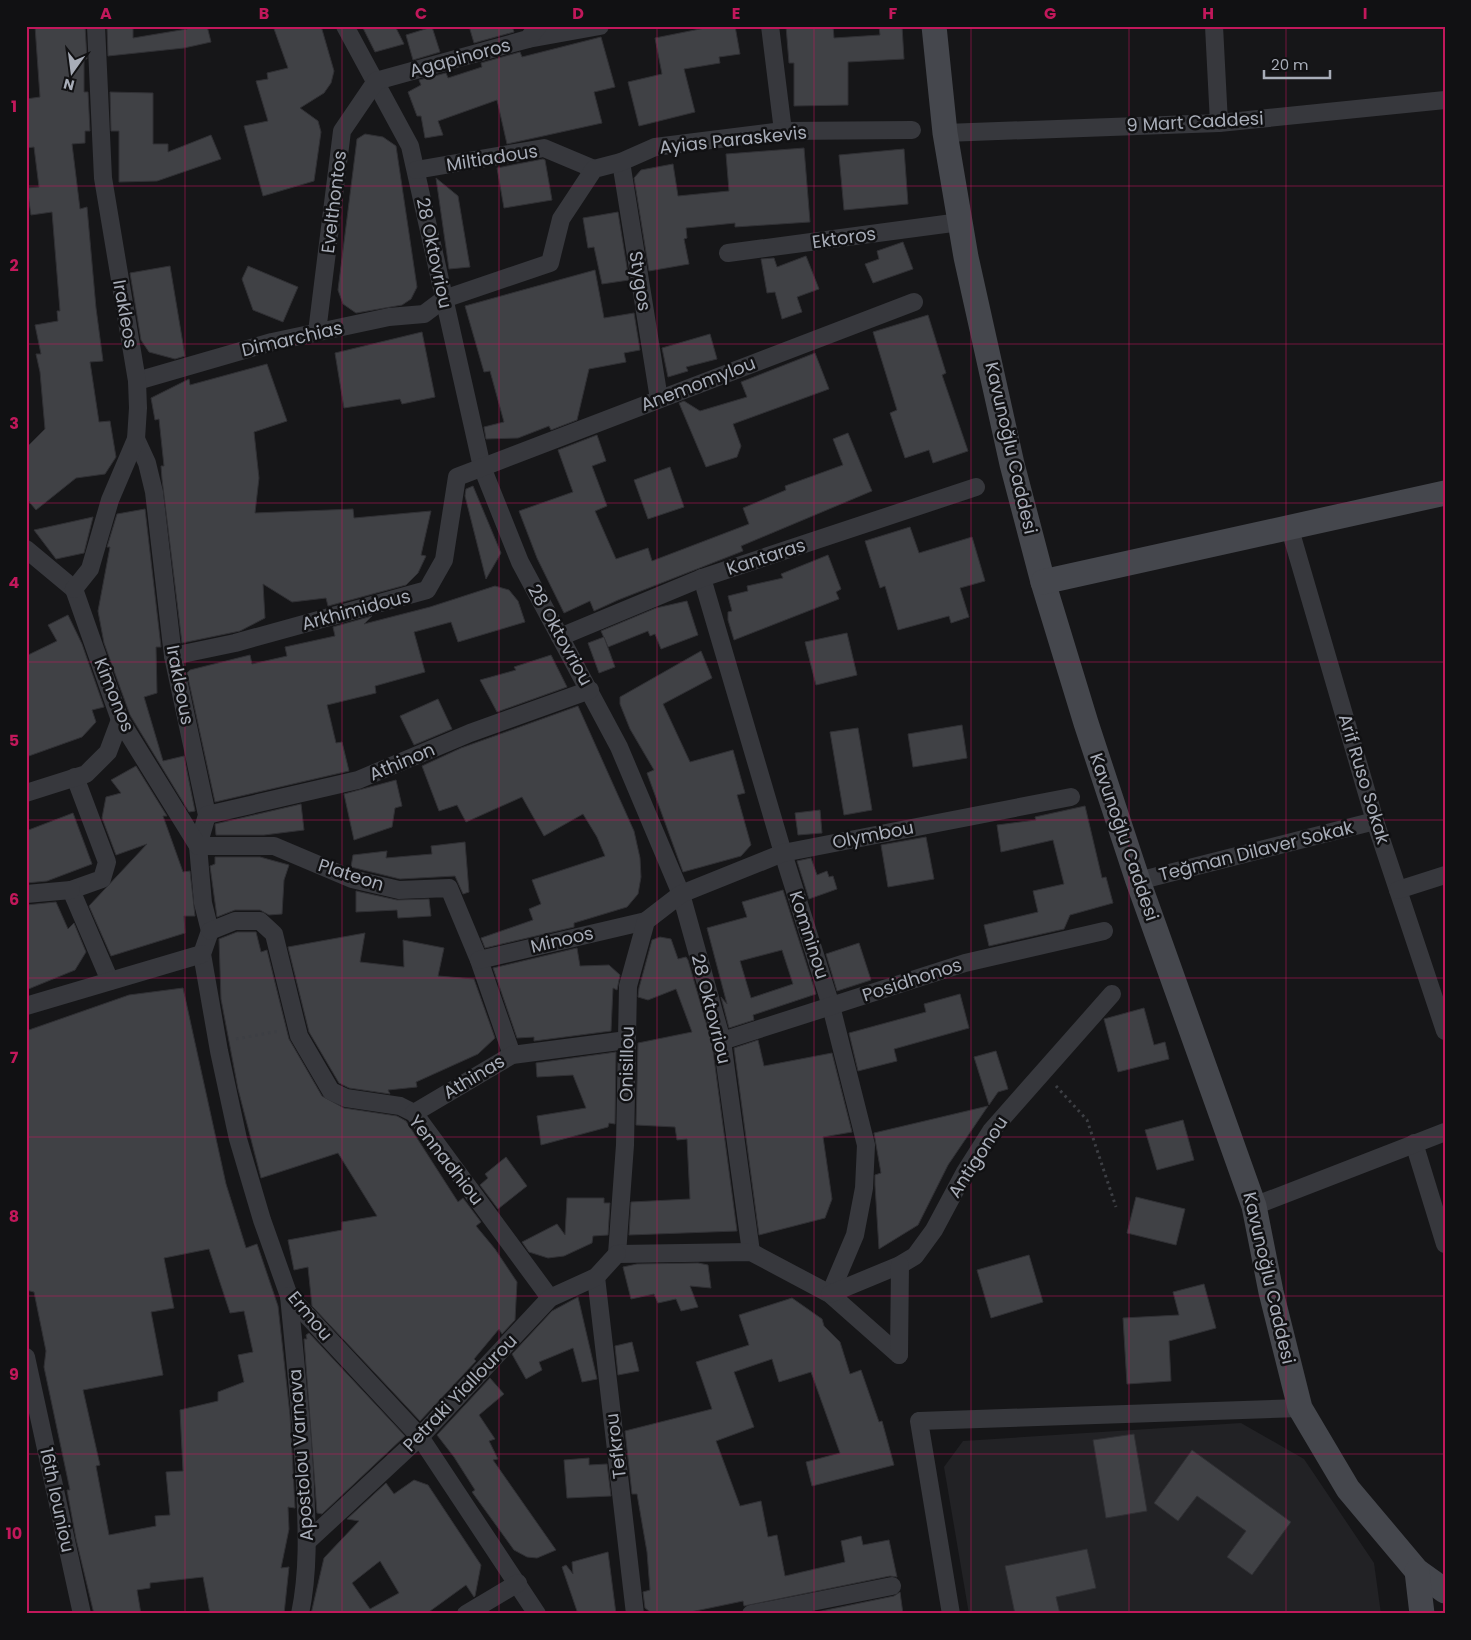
<svg xmlns="http://www.w3.org/2000/svg" width="1471" height="1640" font-family="Poppins,sans-serif">
<rect width="100%" height="100%" fill="#161618"/>
<polygon fill="#222225" points="1241,1423 1304,1459 1374,1563 1381,1614 969,1614 944,1467 963,1441"/>
<g fill="#404145" stroke="#303034" fill-rule="evenodd">
<polygon points="35,26 85,26 87,59 84,59 84,92 88,92 90,131 85,131 85,143 72,144 80,209 87,207 96,308 103,361 90,362 99,422 110,421 116,457 105,474 76,478 36,510 26,498 26,448 45,429 40,372 36,354 41,354 35,325 58,321 57,311 60,311 52,212 31,215 27,188 39,187 34,147 26,148 26,99 40,97"/>
<polygon points="107,26 133,26 133,38 187,29 191,26 207,26 211,42 184,48 108,56"/>
<polygon points="273,26 321,26 334,71 331,83 324,93 300,108 318,121 321,132 314,181 263,196 244,126 268,121 256,81 268,79 267,73 288,68"/>
<polygon points="362,26 395,26 404,44 375,52"/>
<polygon points="469,26 512,26 514,32 474,43"/>
<polygon points="715,26 735,26 740,54 719,57 720,63 684,69 695,112 639,126 628,82 662,74 655,38"/>
<polygon points="786,26 833,26 834,38 880,35 879,26 902,26 904,59 848,62 848,105 794,106 794,63 789,63"/>
<polygon points="432,27 440,52 413,60 406,35"/>
<polygon points="601,37 615,87 594,92 602,123 507,144 497,100 438,121 443,135 425,138 421,116 417,116 408,92 421,85 419,80 446,73 448,78 482,67 481,63 520,52 522,57"/>
<polygon points="110,92 153,93 153,144 168,144 168,152 211,135 221,159 157,181 119,182 119,131 111,131"/>
<polygon points="365,134 383,137 396,146 417,287 411,299 402,305 356,313 343,304 338,290 357,139"/>
<polygon points="804,148 810,222 735,227 735,223 686,228 687,238 684,239 689,264 649,271 634,178 641,170 673,164 678,196 729,191 726,154"/>
<polygon points="904,149 908,204 844,210 839,155"/>
<polygon points="543,159 545,160 552,200 504,208 497,168"/>
<polygon points="436,178 458,196 470,267 449,269"/>
<polygon points="618,212 629,280 602,284 594,247 588,248 583,218"/>
<polygon points="903,242 913,269 873,283 865,264 879,259 877,251"/>
<polygon points="806,256 819,289 797,297 802,312 782,319 775,292 767,293 761,259 774,258 777,267"/>
<polygon points="170,266 185,356 175,359 149,352 141,340 130,273"/>
<polygon points="248,266 298,287 283,322 253,310 242,279"/>
<polygon points="595,270 604,318 634,313 640,350 624,353 626,362 589,369 577,420 551,430 549,426 518,438 486,439 484,427 504,422 490,371 484,372 465,306"/>
<polygon points="928,315 946,373 942,375 968,451 933,463 929,450 905,458 890,413 897,410 873,332"/>
<polygon points="422,332 435,397 402,404 400,399 344,408 335,353"/>
<polygon points="710,334 717,359 686,367 688,371 668,377 662,348"/>
<polygon points="815,353 829,389 733,424 741,446 737,457 706,467 679,403 684,401 700,411 747,397 741,382"/>
<polygon points="267,364 287,421 254,432 259,478 255,513 353,509 354,518 431,511 421,555 426,556 418,573 406,585 328,606 326,598 292,602 263,584 265,618 240,631 182,643 162,479 161,466 164,466 159,419 155,420 151,398 189,379 190,385"/>
<polygon points="848,433 872,491 741,546 743,551 618,600 594,611 590,601 564,613 537,558 519,511 573,492 558,450 597,435 606,461 592,466 607,506 595,511 616,559 648,548 652,561 749,524 743,508 786,490 785,486 843,465 833,439"/>
<polygon points="670,467 684,507 648,519 634,480"/>
<polygon points="473,486 501,553 486,579 465,496 466,489"/>
<polygon points="145,509 161,647 156,647 157,693 144,697 163,761 184,756 195,811 189,812 130,715 104,643 98,611 110,547 107,547 117,514"/>
<polygon points="93,517 84,553 56,559 34,530"/>
<polygon points="910,527 919,553 972,537 985,581 960,588 969,617 951,623 949,616 898,630 885,586 880,588 865,541"/>
<polygon points="828,555 841,589 836,592 839,599 734,640 728,620 728,612 732,611 728,596 748,591 747,586 783,578 781,574"/>
<polygon points="495,586 509,590 518,601 525,622 458,642 451,622 414,632 425,672 375,686 376,693 327,705 336,743 342,742 349,771 215,802 187,673 190,670 250,655 252,664 287,656 285,647 335,636 333,627 372,616 364,624 430,607"/>
<polygon points="687,601 698,635 661,649 655,634 650,636 648,631 608,647 601,631 656,608"/>
<polygon points="68,615 82,644 104,707 92,710 96,722 82,737 26,757 26,656 57,641 48,625"/>
<polygon points="847,633 857,675 816,685 805,642"/>
<polygon points="604,637 615,667 599,673 588,643"/>
<polygon points="701,651 712,678 663,704 690,762 733,750 745,793 737,795 751,845 741,856 683,872 647,773 654,770 630,729 620,704 620,697"/>
<polygon points="551,655 567,687 497,712 480,680 516,670 514,667"/>
<polygon points="438,699 452,729 414,745 400,716"/>
<polygon points="578,706 634,831 640,858 641,877 638,894 627,907 574,923 574,927 485,948 481,938 533,920 529,909 541,904 532,880 605,856 597,837 583,814 544,836 522,797 466,822 457,805 439,811 422,766 461,748"/>
<polygon points="962,725 967,758 913,767 908,734"/>
<polygon points="858,728 872,810 844,815 830,732"/>
<polygon points="136,766 167,816 163,816 183,872 190,871 195,916 184,916 185,933 111,956 89,906 147,844 116,855 102,818 106,797 121,793 111,780"/>
<polygon points="396,780 402,806 395,808 392,827 354,840 344,794"/>
<polygon points="301,804 304,830 264,835 216,835 215,824"/>
<polygon points="1085,806 1102,878 1106,877 1113,903 1070,915 1064,929 989,946 984,925 1038,912 1033,891 1064,884 1053,840 1001,852 997,825 1036,820 1035,817"/>
<polygon points="820,810 822,833 798,835 795,813"/>
<polygon points="73,813 92,864 47,881 26,883 26,831"/>
<polygon points="926,837 934,879 888,887 881,845"/>
<polygon points="465,842 469,892 463,894 455,876 400,879 351,867 353,855 387,851 386,858 432,854 431,846"/>
<polygon points="215,857 260,857 289,865 284,880 282,914 269,915 260,910 235,910 217,917 210,866 215,864"/>
<polygon points="811,858 817,875 827,871 829,877 833,876 837,889 809,899 797,861"/>
<path d="M783,890L816,994L753,1015L754,1020L729,1028L721,997L727,1004L707,928L747,917L742,902ZM782,950L793,984L751,998L740,961Z"/>
<polygon points="356,891 397,900 429,899 431,916 398,918 397,910 356,912"/>
<polygon points="56,902 68,929 74,923 86,952 75,970 26,990 26,905"/>
<polygon points="237,932 256,932 261,952 267,950 289,1039 322,1096 344,1108 397,1116 406,1121 458,1202 463,1198 481,1222 476,1226 495,1249 517,1282 515,1320 502,1334 499,1329 474,1359 476,1361 420,1421 312,1306 308,1267 294,1270 288,1240 342,1230 342,1222 377,1216 338,1153 261,1178 238,1089 221,999 219,939"/>
<polygon points="365,933 360,962 404,967 403,940 444,948 438,976 474,979 495,1038 478,1054 416,1082 417,1087 388,1090 390,1094 349,1088 339,1083 309,1032 288,947"/>
<polygon points="660,937 671,939 678,959 686,957 688,960 712,1043 737,1231 629,1235 631,1202 690,1199 687,1139 677,1140 675,1127 636,1125 638,1043 692,1032 676,989 648,1000 638,997 639,988 652,940"/>
<polygon points="859,943 871,980 837,991 826,954"/>
<polygon points="577,948 580,966 609,965 620,975 617,990 613,988 611,1031 534,1041 534,1037 517,1038 493,968"/>
<path d="M183,988L226,1184L246,1248L257,1244L278,1306L290,1415L295,1508L288,1507L289,1529L281,1568L289,1567L284,1614H210L203,1577L150,1583V1588L137,1590L141,1614H94L76,1539L67,1490H70L44,1367L46,1351L34,1292L26,1290V1031L129,995ZM209,1249L230,1313L244,1311L253,1352L238,1355L244,1382L218,1392V1401L180,1410L183,1471L166,1472L170,1515L155,1516L156,1526L109,1535L96,1466L100,1465L83,1390L163,1375L151,1312L174,1308L164,1258Z"/>
<polygon points="960,994 969,1028 894,1049 897,1061 858,1071 849,1033 926,1012 924,1004"/>
<polygon points="1144,1008 1154,1045 1165,1042 1169,1059 1118,1072 1104,1019"/>
<polygon points="758,1040 764,1066 832,1053 852,1132 823,1137 832,1199 825,1218 759,1235 734,1048"/>
<polygon points="996,1051 1008,1089 998,1092 989,1105 974,1057"/>
<polygon points="616,1052 615,1124 609,1123 608,1127 541,1145 537,1116 586,1108 573,1075 537,1077 536,1063"/>
<polygon points="988,1106 948,1165 918,1225 879,1249 875,1185 875,1175 881,1173 874,1133"/>
<polygon points="1183,1120 1194,1160 1157,1170 1145,1130"/>
<polygon points="506,1157 527,1186 498,1209 480,1185 488,1178 485,1174"/>
<polygon points="1136,1197 1185,1209 1176,1245 1127,1233"/>
<polygon points="567,1198 604,1198 604,1203 610,1203 608,1235 593,1236 592,1243 564,1256 548,1258 529,1252 522,1242 557,1224 565,1235"/>
<polygon points="1029,1255 1043,1302 991,1318 977,1270"/>
<polygon points="698,1263 708,1265 711,1288 690,1286 698,1307 681,1311 676,1299 658,1303 654,1294 631,1299 623,1267 637,1264"/>
<polygon points="1204,1284 1216,1328 1169,1341 1171,1381 1127,1384 1123,1318 1179,1315 1173,1292"/>
<polygon points="578,1297 597,1379 582,1382 573,1348 539,1362 542,1370 526,1379 512,1354 552,1311"/>
<polygon points="792,1298 822,1319 824,1326 840,1342 850,1374 861,1370 879,1422 882,1421 894,1465 812,1486 806,1462 840,1453 811,1372 779,1382 772,1359 734,1372 754,1427 716,1441 740,1506 761,1501 768,1537 777,1535 785,1576 845,1562 841,1541 861,1536 863,1545 889,1540 897,1577 890,1576 744,1606 743,1601 681,1614 653,1614 645,1608 643,1592 650,1590 647,1552 637,1494 632,1494 625,1431 712,1409 696,1362 749,1345 739,1315"/>
<polygon points="309,1333 405,1436 322,1514 317,1513 304,1339 307,1339 306,1335"/>
<polygon points="632,1342 639,1371 618,1375 615,1346"/>
<polygon points="490,1378 504,1394 479,1415 495,1439 489,1441 498,1459 493,1460 556,1550 537,1558 527,1557 514,1550 472,1492 475,1490 454,1457 437,1435"/>
<polygon points="1134,1434 1147,1511 1106,1518 1093,1440"/>
<polygon points="1192,1450 1291,1522 1252,1575 1227,1557 1246,1531 1197,1496 1178,1521 1154,1503"/>
<polygon points="589,1458 589,1465 607,1464 611,1496 567,1498 564,1460"/>
<path d="M414,1480L428,1485L481,1565L475,1596L474,1597L466,1585L426,1614H311L324,1558L359,1521L347,1519L386,1483L394,1494ZM380,1561L399,1593L370,1609L352,1583Z"/>
<polygon points="1087,1549 1096,1588 1056,1597 1060,1614 1015,1614 1005,1566"/>
<polygon points="608,1552 616,1614 578,1614 562,1567 566,1565 573,1574 572,1562"/>
<polygon points="900,1592 903,1614 807,1614 894,1596"/>
</g>
<g fill="none" stroke-linecap="round" stroke-linejoin="round">
<g stroke="#3d3f44" stroke-width="3" stroke-dasharray="2.5 4" stroke-linecap="butt">
<polyline points="236,1039 279,1031"/>
<polyline points="1056,1086 1087,1120 1116,1207"/>
</g>
<g stroke="#37383d" stroke-width="18">
<polyline points="345,26 410,146 482,467 520,562 619,747 681,894 722,1041 751,1252"/>
<polyline points="770,26 783,131"/>
<polyline points="1214,26 1219,123"/>
<polyline points="528,39 600,26"/>
<polyline points="945,133 1219,123 1445,100"/>
<polyline points="621,162 659,399"/>
<polyline points="416,170 544,148 594,169"/>
<polyline points="728,253 960,222"/>
<polyline points="317,332 342,131 376,81 528,39 538,26"/>
<polyline points="137,381 272,342 389,317 424,314 444,299 550,263 561,219 594,169 621,162 655,147 783,131 912,130"/>
<polyline points="136,439 147,463 154,492 173,656 207,815 198,846 203,903 210,931"/>
<polyline points="1289,526 1375,821 1445,1031"/>
<polyline points="26,549 74,589"/>
<polyline points="702,578 783,853 831,1006 866,1145 864,1188 855,1235 830,1294"/>
<polyline points="74,589 120,720 198,846 274,846 352,879 399,890 449,888 479,960 512,1055"/>
<polyline points="74,589 90,569 110,500 136,439 138,408 137,381 103,178 96,26"/>
<polyline points="560,637 702,578 976,487"/>
<polyline points="173,656 235,643 427,590 444,560 457,477 914,302"/>
<polyline points="75,777 107,862 102,879 71,890 110,981"/>
<polyline points="26,793 86,774 108,752 120,720"/>
<polyline points="207,815 358,780 470,733 590,690"/>
<polyline points="1138,881 1375,821"/>
<polyline points="1398,890 1445,875"/>
<polyline points="26,894 71,890"/>
<polyline points="210,931 202,954 219,1051 238,1139 262,1220 289,1296 420,1437 537,1614"/>
<polyline points="210,931 235,921 260,921 274,934 299,1036 331,1091 346,1098 400,1106 414,1113 550,1298"/>
<polyline points="479,960 646,921"/>
<polyline points="26,1006 202,954"/>
<polyline points="722,1041 965,963 1104,931"/>
<polyline points="414,1113 512,1055 627,1040"/>
<polyline points="1414,1143 1445,1244"/>
<polyline points="1254,1206 1445,1132"/>
<polyline points="617,1254 625,1145 628,986 646,921 681,894 783,853 1071,797"/>
<polyline points="617,1254 751,1252 830,1294 899,1355"/>
<polyline points="596,1277 635,1614"/>
<polyline points="830,1294 900,1265 915,1256 934,1230 965,1172 991,1131 1112,994"/>
<path d="M289,1296C295,1359 302,1422 305,1485C307,1529 309,1571 300,1614"/>
<polyline points="899,1355 900,1265"/>
<polyline points="26,1357 82,1614"/>
<polyline points="308,1541 420,1437 550,1298 596,1277 617,1254"/>
<polyline points="466,1614 518,1583"/>
<polyline points="751,1614 892,1586"/>
<polyline points="951,1614 919,1421 1300,1408"/>
</g>
<g stroke="#45474d" stroke-width="25">
<polyline points="934,26 945,133 966,257 1012,464 1043,582 1086,723 1138,881 1254,1206 1271,1292 1300,1408 1348,1489 1417,1571 1445,1591"/>
<polyline points="1043,582 1445,493"/>
<polyline points="1417,1571 1422,1614"/>
</g>
</g>
<path fill="none" stroke="#c2185b" stroke-width="1" stroke-opacity="0.55" d="M185,26V1614M342,26V1614M499,26V1614M657,26V1614M814,26V1614M971,26V1614M1129,26V1614M1286,26V1614M26,186H1445M26,344H1445M26,503H1445M26,662H1445M26,820H1445M26,978H1445M26,1137H1445M26,1296H1445M26,1454H1445"/>
<g text-anchor="middle" stroke-width="5" stroke-linejoin="round" paint-order="stroke">
<g font-size="18" fill="#a8adb8" stroke="#111113">
<text transform="translate(460 58) rotate(-15)" y="6">Agapinoros</text>
<text transform="translate(1195 122) rotate(-3)" y="6">9 Mart Caddesi</text>
<text transform="translate(733 140) rotate(-6)" y="6">Ayias Paraskevis</text>
<text transform="translate(492 158) rotate(-9)" y="6">Miltiadous</text>
<text transform="translate(334 202) rotate(-83)" y="6">Evelthontos</text>
<text transform="translate(844 238) rotate(-8)" y="6">Ektoros</text>
<text transform="translate(434 253) rotate(78)" y="6">28 Oktovriou</text>
<text transform="translate(640 281) rotate(81)" y="6">Stygos</text>
<text transform="translate(125 314) rotate(80)" y="6">Irakleos</text>
<text transform="translate(292 339) rotate(-13)" y="6">Dimarchias</text>
<text transform="translate(698 384) rotate(-21)" y="6">Anemomylou</text>
<text transform="translate(1011 448) rotate(77)" y="6">Kavunoğlu Caddesi</text>
<text transform="translate(766 557) rotate(-18)" y="6">Kantaras</text>
<text transform="translate(356 610) rotate(-15)" y="6">Arkhimidous</text>
<text transform="translate(560 635) rotate(61)" y="6">28 Oktovriou</text>
<text transform="translate(180 685) rotate(79)" y="6">Irakleous</text>
<text transform="translate(114 695) rotate(68)" y="6">Kimonos</text>
<text transform="translate(402 762) rotate(-23)" y="6">Athinon</text>
<text transform="translate(1364 779) rotate(73)" y="6">Arif Ruso Sokak</text>
<text transform="translate(873 835) rotate(-11)" y="6">Olymbou</text>
<text transform="translate(1124 837) rotate(71)" y="6">Kavunoğlu Caddesi</text>
<text transform="translate(1256 851) rotate(-14)" y="6">Teğman Dilaver Sokak</text>
<text transform="translate(351 875) rotate(18)" y="6">Plateon</text>
<text transform="translate(809 935) rotate(72)" y="6">Komninou</text>
<text transform="translate(562 940) rotate(-13)" y="6">Minoos</text>
<text transform="translate(912 980) rotate(-18)" y="6">Posidhonos</text>
<text transform="translate(711 1009) rotate(76)" y="6">28 Oktovriou</text>
<text transform="translate(627 1064) rotate(-89)" y="6">Onisillou</text>
<text transform="translate(474 1077) rotate(-31)" y="6">Athinas</text>
<text transform="translate(978 1157) rotate(-57)" y="6">Antigonou</text>
<text transform="translate(446 1160) rotate(52)" y="6">Yennadhiou</text>
<text transform="translate(1269 1278) rotate(77)" y="6">Kavunoğlu Caddesi</text>
<text transform="translate(310 1316) rotate(50)" y="6">Ermou</text>
<text transform="translate(460 1393) rotate(-46)" y="6">Petraki Yiallourou</text>
<text transform="translate(616 1446) rotate(-97)" y="6">Tefkrou</text>
<text transform="translate(301 1455) rotate(-94)" y="6">Apostolou Varnava</text>
<text transform="translate(57 1500) rotate(78)" y="6">16th Iouniou</text>
</g>
</g>
<rect width="1471" height="1640" fill="none" stroke="#111113" stroke-width="55"/>
<g transform="translate(72 72) rotate(194)" stroke="#111113" stroke-width="4" paint-order="stroke">
<path d="M0-4L9 19L0 12L-9 19Z" fill="#a8adb8"/>
<text y="-8" font-size="14" font-weight="bold" text-anchor="middle" fill="#a8adb8">N</text>
</g>
<path d="M1264 70v8h66v-8" fill="none" stroke="#a8adb8" stroke-width="2.5"/>
<text x="1271" y="70" font-size="15" fill="#a8adb8" stroke="#111113" stroke-width="4" paint-order="stroke">20 m</text>
<rect x="28" y="28" width="1416" height="1584" fill="none" stroke="#c2185b" stroke-width="2"/>
<g font-size="16" text-anchor="middle" font-weight="bold" fill="#c2185b">
<text x="106" y="19">A</text>
<text x="264" y="19">B</text>
<text x="421" y="19">C</text>
<text x="578" y="19">D</text>
<text x="736" y="19">E</text>
<text x="893" y="19">F</text>
<text x="1050" y="19">G</text>
<text x="1208" y="19">H</text>
<text x="1365" y="19">I</text>
<text x="14" y="112">1</text>
<text x="14" y="271">2</text>
<text x="14" y="429">3</text>
<text x="14" y="588">4</text>
<text x="14" y="746">5</text>
<text x="14" y="905">6</text>
<text x="14" y="1063">7</text>
<text x="14" y="1222">8</text>
<text x="14" y="1380">9</text>
<text x="14" y="1539">10</text>
</g>
</svg>
